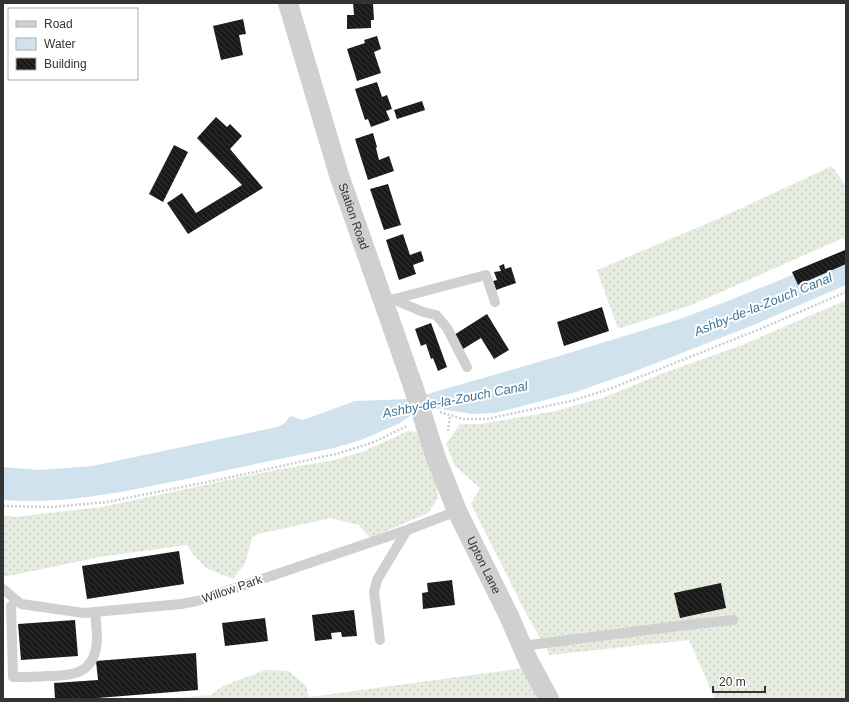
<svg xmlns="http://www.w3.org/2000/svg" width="849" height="702" font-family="Arial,sans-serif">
<defs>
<pattern id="grass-dots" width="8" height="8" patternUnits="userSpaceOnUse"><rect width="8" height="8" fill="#e6ecdf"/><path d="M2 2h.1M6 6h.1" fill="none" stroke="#c6cbc0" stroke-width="1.8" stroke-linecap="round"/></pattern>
<pattern id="building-back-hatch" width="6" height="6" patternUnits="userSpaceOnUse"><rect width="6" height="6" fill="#1a1a1a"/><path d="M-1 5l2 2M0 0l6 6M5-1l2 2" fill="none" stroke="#333"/></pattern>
</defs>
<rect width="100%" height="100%" fill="#fff"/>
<g fill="url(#grass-dots)">
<polygon points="832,166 846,186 846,244 843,238 689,306 618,329 597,270 720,218"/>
<polygon points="846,300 846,699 715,699 689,640 550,655 527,615 471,504 480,488 455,466 446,444 460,424 480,424 556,411 605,397 661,374 742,345"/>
<polygon points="408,431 416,432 422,442 436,480 438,498 428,513 370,538 359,525 331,518 258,534 252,538 245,564 233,579 206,568 193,554 187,545 100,557 3,577 3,515 14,517 102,507 275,470 330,461 362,452"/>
<polygon points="524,668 537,699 163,699 211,695 223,686 265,670 289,671 306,686 309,697"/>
</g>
<path fill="#cfe2ee" d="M846,253V285L751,326L633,372L576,392L495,413L473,414L434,408L415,413L398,424L361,440L334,448C283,458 232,469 181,480C122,492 64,505 3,500V467L39,470L92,466L277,427L285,423L290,416L303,420L355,401L410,399L559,356L677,320L728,301Z"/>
<g fill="url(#building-back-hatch)">
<polygon points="353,3 373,3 374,20 371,20 371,28 347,29 347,15 354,15"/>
<polygon points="243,19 246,34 239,35 243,55 221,60 213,26"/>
<polygon points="377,36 381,49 374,52 381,73 357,81 347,49 365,43 364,40"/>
<polygon points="377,82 382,97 387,95 392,109 386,111 390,120 371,127 368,119 365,120 355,89"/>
<polygon points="422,101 425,110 397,119 394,110"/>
<polygon points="216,117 227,127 230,124 242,136 230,149 263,188 188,234 167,203 182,193 196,213 242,185 197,138"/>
<polygon points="373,133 377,147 376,148 379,160 389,156 394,171 368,180 355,139"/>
<polygon points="174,145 188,152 163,202 149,194"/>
<polygon points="388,184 401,225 384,230 370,189"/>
<polygon points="403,234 410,255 421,251 424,261 413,265 416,274 399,280 386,240"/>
<polygon points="845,250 846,264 798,285 792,272"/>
<polygon points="504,264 505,269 511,267 516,283 496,290 493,281 497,280 494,272 501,271 499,266"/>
<polygon points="602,307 609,331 564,346 557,322"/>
<polygon points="487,314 509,350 494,359 481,338 463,349 454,335"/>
<polygon points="431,323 447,367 438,371 433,358 431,359 426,344 421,346 415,329"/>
<polygon points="179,551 184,584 87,599 82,566"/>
<polygon points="452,580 455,605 423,609 422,593 428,592 427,583"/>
<polygon points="721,583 726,608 680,618 674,593"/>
<polygon points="354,610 357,636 342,637 341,632 331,633 332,639 315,641 312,615"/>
<polygon points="265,618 268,641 225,646 222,623"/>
<polygon points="75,620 78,656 21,660 18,624"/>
<polygon points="196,653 198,690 85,699 55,699 54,683 98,680 96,661"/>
</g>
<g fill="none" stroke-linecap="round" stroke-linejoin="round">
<g stroke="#cdcdcd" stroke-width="2.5" stroke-dasharray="2 2" stroke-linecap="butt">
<polyline points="440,412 463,419 487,419 575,400 612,388 760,329 846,292"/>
<polyline points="448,431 450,415"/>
<polyline points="3,506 52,507 107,502 232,477 340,453 374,442 407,426"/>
</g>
<g stroke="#d0d0d0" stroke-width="10">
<polyline points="393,299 423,312 436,315 447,328 467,367"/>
<polyline points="383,302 486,275 495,302"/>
<polyline points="3,589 21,604 84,613 181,604 197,601 407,530 457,511"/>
<path d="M11,606L13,677C25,677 36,677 47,676C75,676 95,673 97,640C97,630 96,621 95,612"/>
<polyline points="380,640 374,592 377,580 407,530"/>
<polyline points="522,646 686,625 733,620"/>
</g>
<g stroke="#d0d0d0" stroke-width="20">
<path id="s1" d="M288,3L339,175L413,386"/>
<path id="s2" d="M426,427L436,458L457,511L509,616L528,660L549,699"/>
</g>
<polyline stroke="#d0d0d0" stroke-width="20" points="413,386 426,427"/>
</g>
<g text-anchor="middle" stroke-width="4" stroke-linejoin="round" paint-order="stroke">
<g font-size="12" fill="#333" stroke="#fff">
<text dy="4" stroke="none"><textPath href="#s1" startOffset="223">Station Road</textPath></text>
<text dy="4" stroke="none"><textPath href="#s2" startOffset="150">Upton Lane</textPath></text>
<text transform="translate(232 589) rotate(-19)" y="4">Willow Park</text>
</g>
<g font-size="13" font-style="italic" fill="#3f7597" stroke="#fff">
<text transform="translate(763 304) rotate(-22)" y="5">Ashby-de-la-Zouch Canal</text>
<text transform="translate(455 399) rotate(-11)" y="5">Ashby-de-la-Zouch Canal</text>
</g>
</g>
<rect width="849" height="702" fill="none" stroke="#333333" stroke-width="8"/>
<rect x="8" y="8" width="130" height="72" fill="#ffffff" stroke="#adadad"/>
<rect x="16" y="21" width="20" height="6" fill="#d0d0d0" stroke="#adadad"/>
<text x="44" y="28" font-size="12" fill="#333333">Road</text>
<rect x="16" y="38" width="20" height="12" fill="#cfe2ee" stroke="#adadad"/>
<text x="44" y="48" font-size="12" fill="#333333">Water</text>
<rect x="16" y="58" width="20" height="12" fill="url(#building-back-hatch)" stroke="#adadad"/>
<text x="44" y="68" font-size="12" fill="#333333">Building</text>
<path d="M713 686v6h52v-6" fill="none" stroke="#333333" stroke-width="2"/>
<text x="719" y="686" font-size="12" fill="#333333" stroke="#ffffff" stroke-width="3" paint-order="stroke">20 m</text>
</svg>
